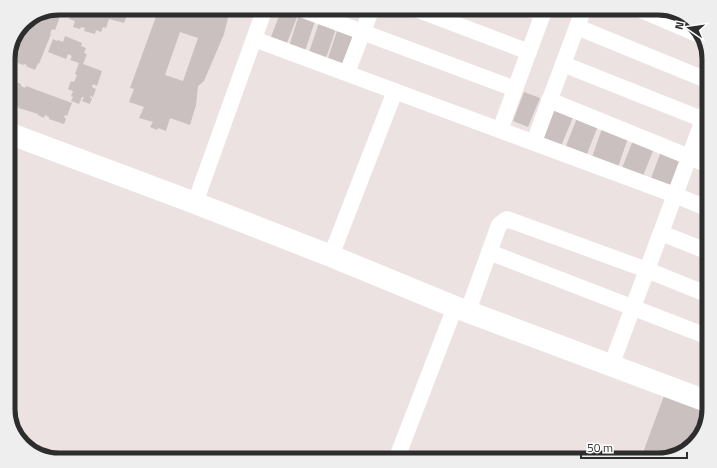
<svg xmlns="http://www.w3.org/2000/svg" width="717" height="468" font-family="'Titillium Web',sans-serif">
<rect width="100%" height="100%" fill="#ece2e1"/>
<g fill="#c9c0bf" fill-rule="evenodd">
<polygon points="59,8 63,8 63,10 60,9 58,13 61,14 55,30 52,29 50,34 51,34 39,64 38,63 35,70 26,66 27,65 24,64 23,65 13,61 28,21"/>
<polygon points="72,8 88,8 87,11 91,12 92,10 102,13 104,8 131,8 128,15 127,15 124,23 109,19 106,28 103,27 101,32 96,30 95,34 84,31 85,28 81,27 80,29 73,27 75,21 69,19 71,15 69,15"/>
<path d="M161,8H226L230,10L224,34L204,81L198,86L196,105L190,125L170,118L166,131L158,128L157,130L150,127L153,122L139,118L144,107L129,102L134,89L130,88L158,11L160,12ZM180,32L198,38L183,81L165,75Z"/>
<polygon points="282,8 289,8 299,12 287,43 271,37"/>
<polygon points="300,12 316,18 305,51 289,46"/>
<polygon points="321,17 338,23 326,58 309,52"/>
<polygon points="339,25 356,31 344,64 328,58"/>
<polygon points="65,36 82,43 81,46 86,48 84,53 87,54 83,64 102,71 97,86 93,84 92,87 96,89 93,97 91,96 90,98 92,98 90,104 82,101 84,97 82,97 79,104 71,101 73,97 71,96 73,91 68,89 71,81 74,82 77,75 75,74 79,63 70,60 72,56 68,54 66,59 48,52 53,39 57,41 58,40 63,42"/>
<polygon points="8,79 21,84 21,86 25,88 26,86 72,103 67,116 65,115 64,117 66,119 64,124 49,119 49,117 45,115 44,118 38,115 38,114 22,109 18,108 19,107 12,104 12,106 8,104"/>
<polygon points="524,92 540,98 528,127 513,121"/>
<polygon points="552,106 574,115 561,146 540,138"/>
<polygon points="577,118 598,126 587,154 566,146"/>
<polygon points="603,126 629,135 618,167 592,157"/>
<polygon points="634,138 655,146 643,176 622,168"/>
<polygon points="662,149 684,157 673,186 651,178"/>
<polygon points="665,393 705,408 691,446 681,455 658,460 645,460 641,458"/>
</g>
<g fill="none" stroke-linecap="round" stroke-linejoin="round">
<g stroke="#fff" stroke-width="16">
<polyline points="298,8 515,89"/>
<polyline points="413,8 529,52"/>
<polyline points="526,8 543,14"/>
<polyline points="636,8 704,37"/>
<polyline points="577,27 709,81"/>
<polyline points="254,39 675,195 709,209"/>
<polyline points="563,64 709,122"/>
<polyline points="347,73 372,8"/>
<polyline points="549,100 709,165"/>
<polyline points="500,130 545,8"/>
<polyline points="534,142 584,8"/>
<polyline points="195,203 265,8"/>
<polyline points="661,233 709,252"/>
<polyline points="489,252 709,337"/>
<polyline points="331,256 395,91"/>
<polyline points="468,311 499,225 507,219 647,270 709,295"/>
<polyline points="611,366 709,104"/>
<polyline points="396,460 455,307"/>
</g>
<polyline stroke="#fff" stroke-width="22" points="8,133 195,203 331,256 455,307 709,402"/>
</g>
<path d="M0 0H717V468H0ZM59 15H658A44 44 0 0 1 702 59V409A44 44 0 0 1 658 453H59A44 44 0 0 1 15 409V59A44 44 0 0 1 59 15Z" fill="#eee" fill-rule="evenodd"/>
<path fill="none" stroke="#2d2d2d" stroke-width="5" d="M59 15H658A44 44 0 0 1 702 59V409A44 44 0 0 1 658 453H59A44 44 0 0 1 15 409V59A44 44 0 0 1 59 15Z"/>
<g transform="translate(689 28) rotate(283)" stroke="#ffffff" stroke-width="3" paint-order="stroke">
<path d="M0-3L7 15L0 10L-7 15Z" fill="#2d2d2d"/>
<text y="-6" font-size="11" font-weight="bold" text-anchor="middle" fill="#2d2d2d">N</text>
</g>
<path d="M581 452v6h106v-6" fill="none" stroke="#2d2d2d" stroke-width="2"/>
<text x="587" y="452" font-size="12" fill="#2d2d2d" stroke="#ffffff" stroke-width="3" paint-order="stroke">50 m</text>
</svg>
